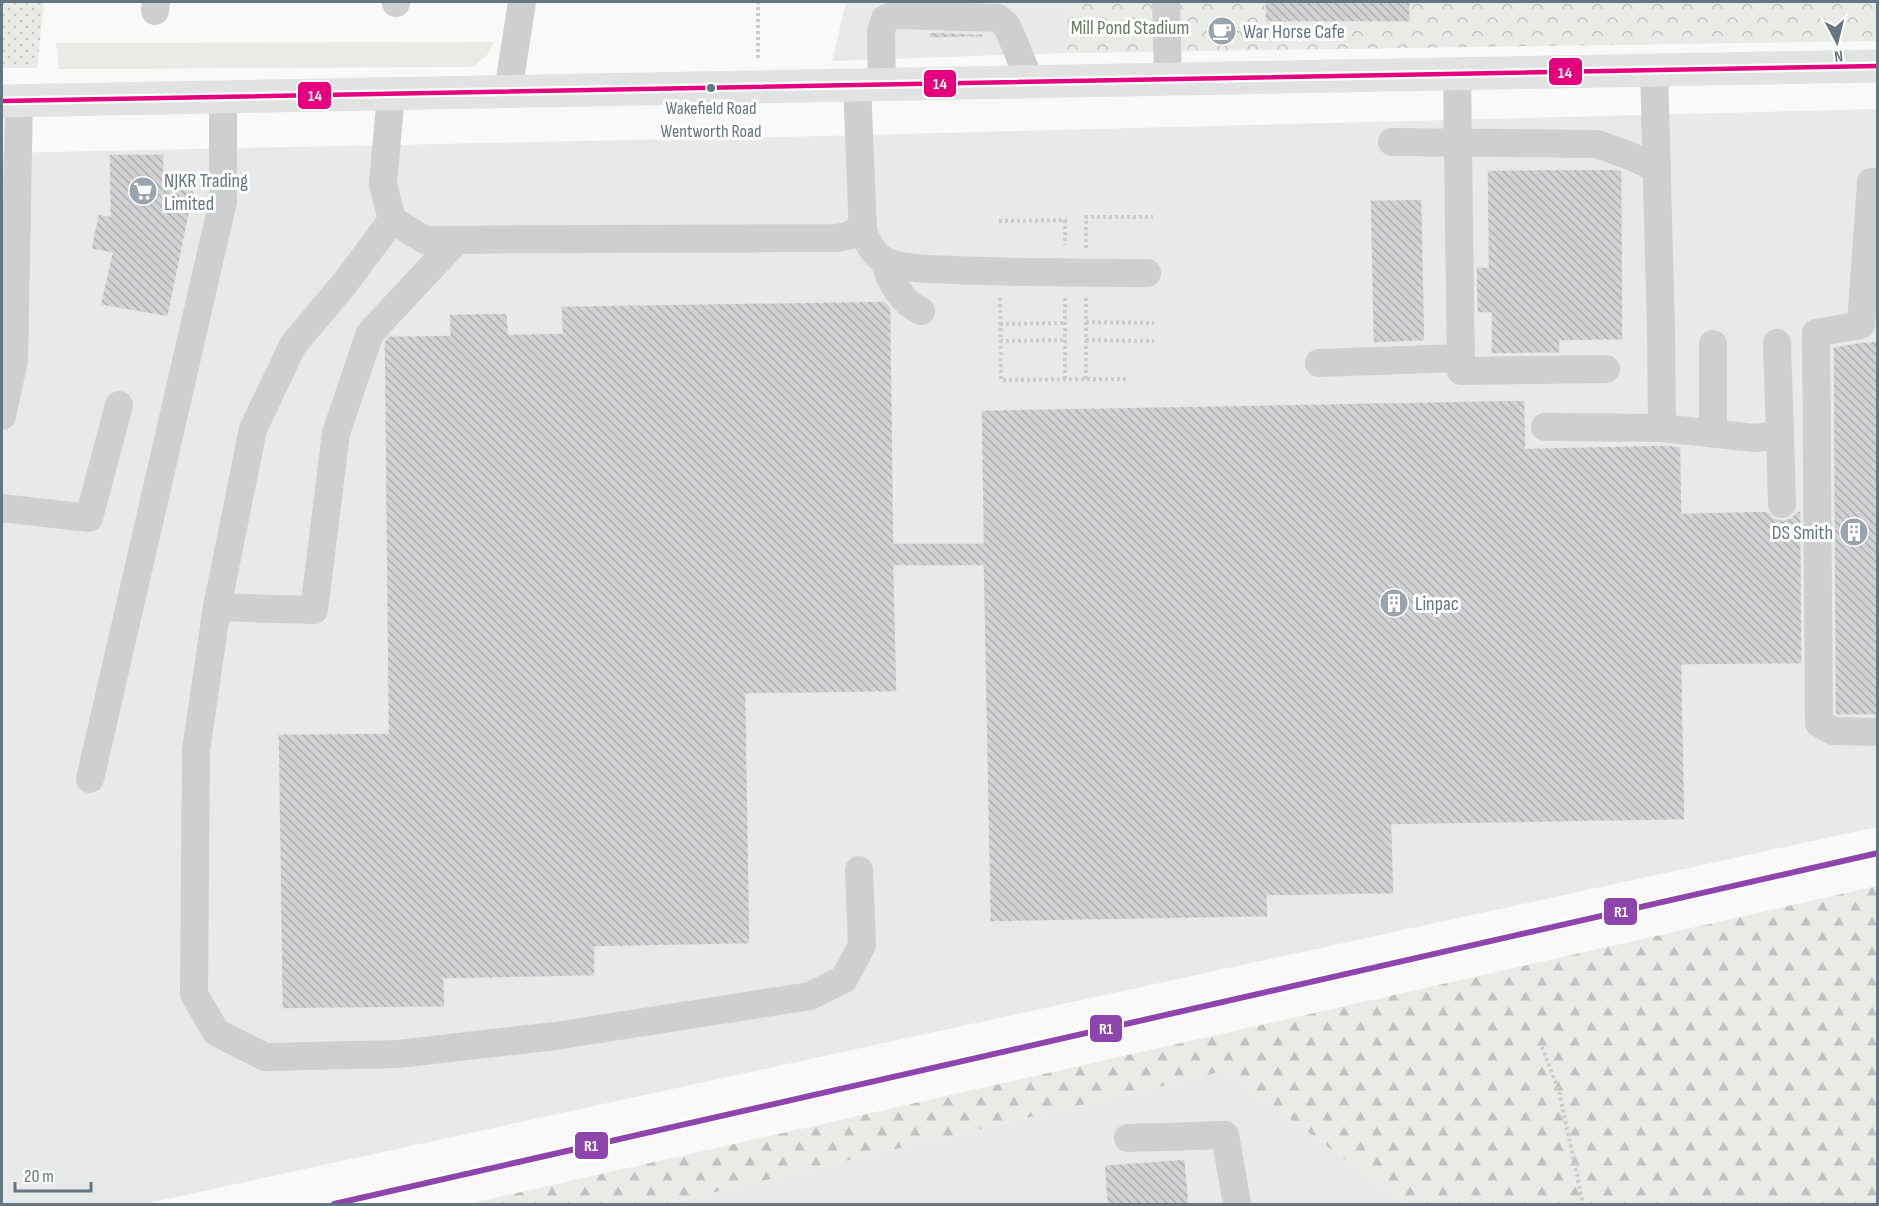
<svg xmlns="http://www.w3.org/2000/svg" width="1879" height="1206" font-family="'Sofia Sans Condensed',sans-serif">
<defs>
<pattern id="forest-firs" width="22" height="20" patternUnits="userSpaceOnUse" patternTransform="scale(1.5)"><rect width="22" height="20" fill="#e8ebe6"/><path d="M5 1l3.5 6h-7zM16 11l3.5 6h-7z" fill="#c0c3c0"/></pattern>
<pattern id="park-crowns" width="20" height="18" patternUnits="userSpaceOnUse" patternTransform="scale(1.5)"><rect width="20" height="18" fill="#e8ebe6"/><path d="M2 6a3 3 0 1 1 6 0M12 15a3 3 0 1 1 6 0" fill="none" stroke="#c0c3c0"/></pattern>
<pattern id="garden-dots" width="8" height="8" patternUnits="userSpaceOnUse" patternTransform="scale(1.5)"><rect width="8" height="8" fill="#e8ebe6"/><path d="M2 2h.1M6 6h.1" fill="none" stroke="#c0c3c0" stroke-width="1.8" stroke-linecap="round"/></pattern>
<pattern id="building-back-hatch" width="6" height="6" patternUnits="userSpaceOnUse" patternTransform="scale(1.5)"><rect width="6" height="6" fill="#d0d2d3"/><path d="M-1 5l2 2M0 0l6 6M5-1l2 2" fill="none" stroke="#acafb1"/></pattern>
</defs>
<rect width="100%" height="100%" fill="#f9f9f9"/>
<g fill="#e8e9e9">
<polygon points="846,2 1065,2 1065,53 832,61"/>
<polygon points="1877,109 1877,827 144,1204 2,1204 2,153 822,136"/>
<polygon points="1224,1071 1406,1204 665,1204"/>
</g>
<polygon fill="#e8ebe6" points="494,42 487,55 473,67 59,69 56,43"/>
<polygon fill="url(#forest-firs)" points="1877,886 1877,1204 1406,1204 1224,1071 665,1204 468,1204"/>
<polygon fill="url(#park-crowns)" points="1065,2 1877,2 1877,41 1065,53"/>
<polygon fill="url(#garden-dots)" points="2,2 44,2 37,68 2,68"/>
<g fill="url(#building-back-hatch)" stroke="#e8e8e8" stroke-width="1.5">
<rect x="1265" y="2" width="145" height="20"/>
<polygon points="929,32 983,34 983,37 929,38"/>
<polygon points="109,154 164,154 164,187 194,191 168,317 100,305 112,253 91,249 98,214 110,216"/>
<polygon points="1617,169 1622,171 1623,340 1560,341 1560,353 1491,354 1491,313 1477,313 1476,267 1488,267 1487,170"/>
<polygon points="1422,199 1425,341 1373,343 1370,200"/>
<polygon points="885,301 891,308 894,543 983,543 981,410 1525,400 1526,448 1668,445 1681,447 1682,513 1767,511 1774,518 1782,520 1790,518 1797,511 1801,511 1802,664 1682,665 1685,820 1392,825 1394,894 1267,896 1268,917 990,922 983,566 894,566 897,692 746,694 750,944 595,947 595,976 444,979 445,1007 282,1009 278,734 388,733 384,342 389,336 450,335 449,314 507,313 509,334 562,333 561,306"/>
<polygon points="1878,341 1878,715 1838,715 1835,713 1833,347 1861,342"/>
<polygon points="1185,1159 1189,1204 1107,1204 1104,1165"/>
</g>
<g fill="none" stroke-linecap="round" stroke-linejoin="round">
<g stroke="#cbcccd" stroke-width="4" stroke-dasharray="3 3" stroke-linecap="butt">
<polyline points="758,58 758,2"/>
<polyline points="999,221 1065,220 1065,245"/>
<polyline points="1086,248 1086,217 1153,217"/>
<polyline points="1000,298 1001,380 1129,379"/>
<polyline points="1086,298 1086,379"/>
<polyline points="1086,322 1154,323"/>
<polyline points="1000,324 1065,323"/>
<polyline points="1086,340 1154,341"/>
<polyline points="1000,341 1065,340"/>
<polyline points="1065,379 1065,297"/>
<polyline points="1542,1047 1559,1091 1583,1204"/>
</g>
<g stroke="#cecfd0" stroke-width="28">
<polyline points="1166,2 1168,78"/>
<polyline points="396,3 396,2"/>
<polyline points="155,11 156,2"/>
<polyline points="1654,69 1661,330 1662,428 1754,438 1780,435 1782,504"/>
<polyline points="1457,72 1461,371 1606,369"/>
<path d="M857,84L863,233C869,244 874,255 885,261C902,270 935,269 954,270C1018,273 1083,272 1147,273"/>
<polyline points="882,84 881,31 885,19 896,15 998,18 1007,26 1030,81"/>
<polyline points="508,92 522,2"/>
<polyline points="391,94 383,184 392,220 425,240 836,238 848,236 863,227"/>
<polyline points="1392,142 1597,144 1633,157 1657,169"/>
<polyline points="1878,182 1871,182 1861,325 1816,333 1819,723 1833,731 1878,732"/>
<polyline points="457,240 370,333 336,433 314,610 217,607 196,750 194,994 216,1032 265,1057 398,1054 555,1036 810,996 844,979 862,945 859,870"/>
<path d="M885,261C888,280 903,303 921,311"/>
<polyline points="1777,343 1780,435"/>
<polyline points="1319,363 1461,358"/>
<polyline points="2,416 14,360 19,100"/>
<polyline points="1545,427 1662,428"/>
<polyline points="1713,433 1713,344"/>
<polyline points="2,508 89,518 119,405"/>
<polyline points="217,607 253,429 293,345 345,283 392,220"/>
<polyline points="90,779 223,201 223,97"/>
<polyline points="1128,1138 1225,1135 1237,1204"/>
</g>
<polyline stroke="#e1e2e2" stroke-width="33" points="2,101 1878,66"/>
<g stroke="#fff" stroke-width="9">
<polyline id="bus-1" points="2,101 1878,66"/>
</g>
<use href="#bus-1" stroke="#e5007d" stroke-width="4.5"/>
<g stroke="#fff" stroke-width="10">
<polyline id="rail-1" points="334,1204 1878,853"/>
</g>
<use href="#rail-1" stroke="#8e44ad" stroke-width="6"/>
</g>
<defs>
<g id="cafe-disc" transform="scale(1.5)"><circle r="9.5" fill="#99a4ac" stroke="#fff"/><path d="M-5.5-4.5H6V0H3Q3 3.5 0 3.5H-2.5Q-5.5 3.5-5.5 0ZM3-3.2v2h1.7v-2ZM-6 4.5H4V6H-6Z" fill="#fff"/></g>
<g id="supermarket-disc" transform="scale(1.5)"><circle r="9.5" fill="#99a4ac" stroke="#fff"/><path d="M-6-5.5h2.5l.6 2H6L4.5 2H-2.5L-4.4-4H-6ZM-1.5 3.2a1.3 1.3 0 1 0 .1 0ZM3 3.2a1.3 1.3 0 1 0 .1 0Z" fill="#fff"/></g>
<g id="building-disc" transform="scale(1.5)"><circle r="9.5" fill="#99a4ac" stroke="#fff"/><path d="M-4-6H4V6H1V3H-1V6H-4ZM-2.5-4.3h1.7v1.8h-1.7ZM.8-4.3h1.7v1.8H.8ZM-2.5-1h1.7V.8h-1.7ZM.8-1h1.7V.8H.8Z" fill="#fff"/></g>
</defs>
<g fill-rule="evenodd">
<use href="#cafe-disc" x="1222" y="31"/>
<use href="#supermarket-disc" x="143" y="191"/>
<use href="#building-disc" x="1854" y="532"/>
<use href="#building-disc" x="1394" y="603"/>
</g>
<circle fill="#657683" stroke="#fff" stroke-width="2" cx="711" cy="88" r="5"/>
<g text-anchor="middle" stroke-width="6" stroke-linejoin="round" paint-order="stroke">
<g font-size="18" fill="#657683" stroke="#fff">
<text x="711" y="114">Wakefield Road<tspan x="711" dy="23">Wentworth Road</tspan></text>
</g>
<g font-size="20" fill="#687a64" stroke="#fff">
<text x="1130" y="34">Mill Pond Stadium</text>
</g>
<g font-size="20" fill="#657683" stroke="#fff" text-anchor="start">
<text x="1243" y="38">War Horse Cafe</text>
<text x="164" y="187">NJKR Trading<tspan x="164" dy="23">Limited</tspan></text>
<text x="1833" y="539" text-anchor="end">DS Smith</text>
<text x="1415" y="610">Linpac</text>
</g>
</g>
<g stroke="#fff" stroke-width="2">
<rect x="1548" y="57" width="35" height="29" rx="6" fill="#e5007d"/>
<rect x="923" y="69" width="34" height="29" rx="6" fill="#e5007d"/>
<rect x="297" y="81" width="35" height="29" rx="6" fill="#e5007d"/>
<rect x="1603" y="897" width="35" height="29" rx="6" fill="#8e44ad"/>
<rect x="1089" y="1014" width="34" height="29" rx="6" fill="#8e44ad"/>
<rect x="574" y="1131" width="35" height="29" rx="6" fill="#8e44ad"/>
</g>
<g font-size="16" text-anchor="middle" font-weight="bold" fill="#fff">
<text x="1565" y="78">14</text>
<text x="940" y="89">14</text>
<text x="315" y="101">14</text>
<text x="1621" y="917">R1</text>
<text x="1106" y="1034">R1</text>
<text x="591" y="1151">R1</text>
</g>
<rect width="1879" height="1206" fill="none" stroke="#657683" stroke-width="6"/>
<g transform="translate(1837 42) rotate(173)" stroke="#ffffff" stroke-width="4.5" paint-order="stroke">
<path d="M0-4.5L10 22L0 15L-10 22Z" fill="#657683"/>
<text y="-9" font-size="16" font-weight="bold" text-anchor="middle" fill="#657683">N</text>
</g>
<path d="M15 1182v9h76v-9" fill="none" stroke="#657683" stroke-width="3"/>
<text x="24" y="1182" font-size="18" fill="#657683" stroke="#ffffff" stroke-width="4.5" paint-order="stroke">20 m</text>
</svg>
